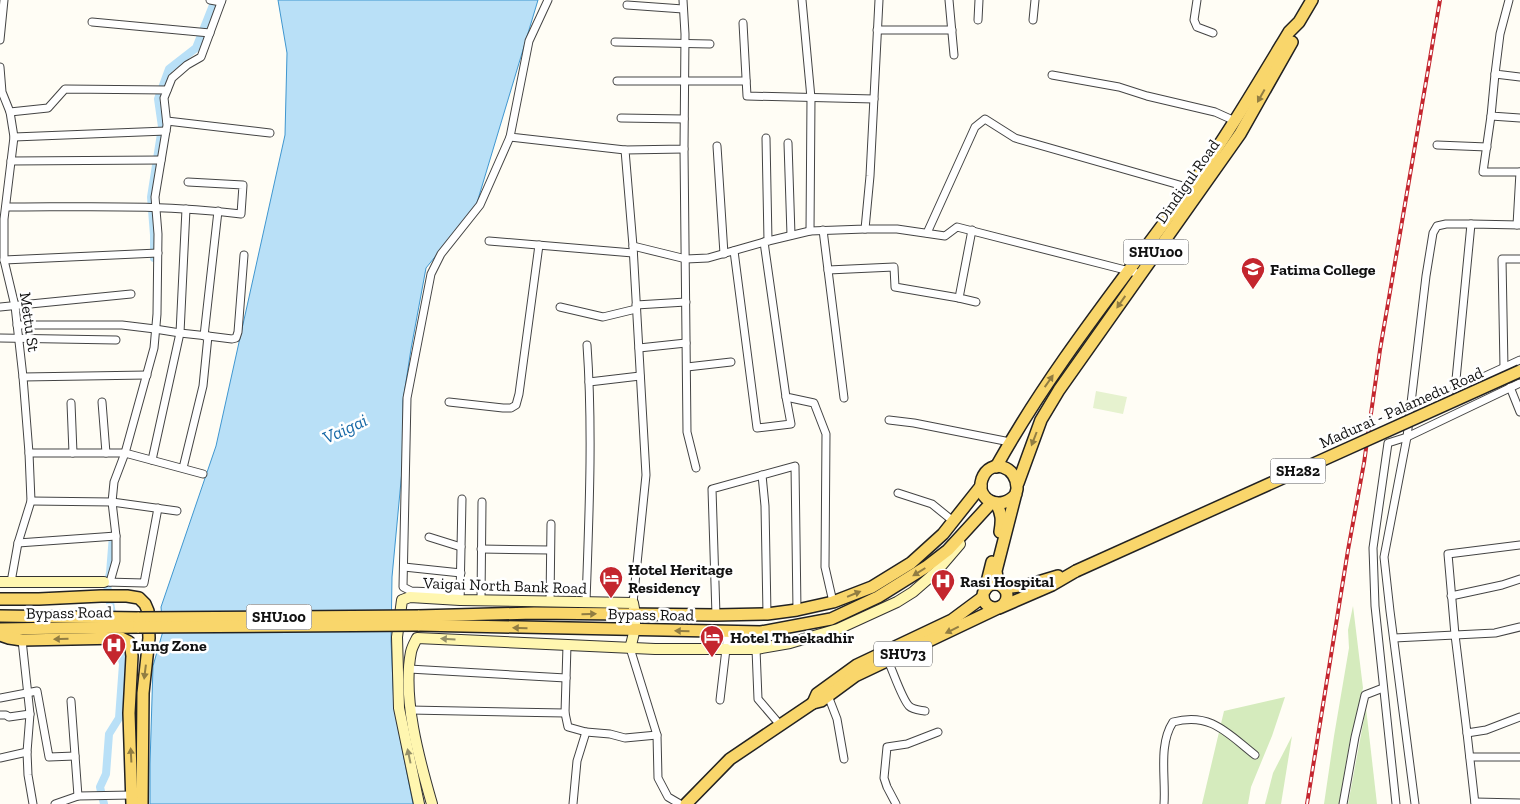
<svg xmlns="http://www.w3.org/2000/svg" width="1520" height="804" font-family="'Zilla Slab',serif">
<rect width="100%" height="100%" fill="#fffdf5"/>
<g fill="#d5ebbd">
<polygon points="1353,606 1363,688 1350,740 1339,804 1324,804 1334,736 1349,648 1348,630"/>
<polygon points="1285,697 1272,736 1251,787 1248,804 1202,804 1224,711"/>
<polygon points="1366,708 1377,804 1348,804"/>
<polygon points="1292,736 1281,804 1265,804 1273,773"/>
</g>
<polygon fill="#e6f2cf" points="1096,391 1127,397 1123,414 1093,408"/>
<polygon fill="#b9e0f7" stroke="#3f96cf" points="278,0 538,0 476,206 426,268 411,349 403,401 404,449 392,577 391,641 394,707 413,804 150,804 150,764 153,666 163,631 161,607 216,446 285,135 287,53"/>
<g fill="none" stroke-linecap="round" stroke-linejoin="round">
<g stroke="#b9e0f7" stroke-width="8">
<polyline points="154,258 154,235 151,197 162,127 158,99 169,69 196,48 215,0"/>
<polyline points="113,535 110,573 107,585 113,620"/>
<polyline points="104,804 100,787 106,774 109,734 119,718 123,664 116,634"/>
</g>
<g stroke="#444" stroke-width="9">
<g id="street">
<polyline points="210,0 221,2"/>
<polyline points="548,0 529,41 510,137 625,150"/>
<polyline points="802,0 811,98 810,231"/>
<polyline points="949,0 954,55"/>
<polyline points="1197,0 1194,20 1197,27 1213,33"/>
<polyline points="1509,0 1500,34 1495,74 1520,77"/>
<polyline points="627,5 683,9"/>
<polyline points="978,20 979,0"/>
<polyline points="1033,20 1035,0"/>
<polyline points="92,22 210,33"/>
<polyline points="743,23 747,96 874,99"/>
<polyline points="877,30 952,30"/>
<polyline points="0,40 4,0"/>
<polyline points="615,42 710,44"/>
<polyline points="0,67 2,92 10,112 14,137 4,219 4,260 15,306 23,377 29,453 31,501 18,543 11,582"/>
<polyline points="1495,74 1491,116 1520,118"/>
<polyline points="1052,75 1119,87 1147,96 1215,112 1235,121"/>
<polyline points="617,81 746,81"/>
<polyline points="10,112 48,108 65,89 167,90"/>
<polyline points="1491,116 1483,172 1520,172"/>
<polyline points="621,118 684,119"/>
<polyline points="167,121 270,133"/>
<polyline points="14,137 166,131"/>
<polyline points="766,138 768,241"/>
<polyline points="788,143 791,235"/>
<polyline points="1437,145 1487,147"/>
<polyline points="717,146 724,254"/>
<polyline points="684,149 687,432 696,468"/>
<polyline points="11,161 161,160"/>
<path d="M6,207C84,207 163,204 241,214L243,185L188,182"/>
<polyline points="1517,225 1520,172"/>
<polyline points="1520,225 1471,224 1455,390 1520,360"/>
<polyline points="865,229 897,229 945,236 957,227 1141,274"/>
<polyline points="823,230 844,398"/>
<polyline points="972,230 959,298 976,302"/>
<polyline points="927,233 975,127 985,119 1015,138 1190,188"/>
<polyline points="489,241 633,253"/>
<polyline points="633,246 686,259 708,258 764,242"/>
<polyline points="734,251 757,428 791,424 786,397"/>
<polyline points="4,260 158,253"/>
<polyline points="828,270 894,267 895,287 959,298"/>
<polyline points="636,305 686,302"/>
<polyline points="0,307 131,294"/>
<polyline points="560,307 603,317 636,309"/>
<polyline points="17,325 122,325 155,329 180,333 152,460"/>
<polyline points="204,336 218,211"/>
<polyline points="208,336 232,339 236,338 238,332 244,255"/>
<polyline points="0,338 116,340"/>
<polyline points="639,348 686,343"/>
<polyline points="687,367 731,362"/>
<polyline points="1504,368 1502,259 1520,259"/>
<polyline points="23,377 147,375"/>
<polyline points="589,382 640,376"/>
<polyline points="1510,387 1520,412"/>
<polyline points="102,402 106,453"/>
<polyline points="449,402 503,408 511,408 516,405 519,394 539,245"/>
<polyline points="71,403 73,453"/>
<polyline points="889,420 914,423 1010,442"/>
<polyline points="29,453 125,453 203,474"/>
<polyline points="183,468 203,386 208,336 180,333 186,209"/>
<polyline points="762,475 765,506 767,614"/>
<polyline points="898,493 932,504 953,521"/>
<polyline points="31,501 112,502 177,511"/>
<polyline points="429,537 461,547"/>
<polyline points="18,543 116,536"/>
<polyline points="1520,545 1448,554 1455,635 1495,633 1520,627"/>
<polyline points="481,549 550,550"/>
<polyline points="404,567 461,573"/>
<polyline points="106,582 144,583 158,508"/>
<polyline points="110,582 116,561 116,536 112,502 114,482 125,453 154,348 157,314 158,234 155,197 167,125 164,98 172,78 187,65 201,57 222,0"/>
<polyline points="460,593 411,591 403,587 407,398 431,274 441,254 480,205 510,137"/>
<polyline points="1451,596 1502,585 1520,579"/>
<polyline points="460,597 462,499"/>
<polyline points="481,600 482,502"/>
<polyline points="550,602 551,524"/>
<path d="M586,602C589,516 593,431 587,345"/>
<polyline points="833,602 825,567 826,434 814,403 786,397 764,242 810,231 865,229 870,176 879,0"/>
<polyline points="633,603 646,475 633,246 625,150 684,149 685,34 683,0"/>
<polyline points="716,615 712,489 795,466 797,610"/>
<polyline points="1394,638 1455,635 1467,733 1486,730 1520,717"/>
<polyline points="22,640 30,714 27,752 28,775 33,804"/>
<polyline points="567,645 565,713 568,727 586,732 610,734 625,738 657,735"/>
<polyline points="630,648 657,735 658,778 668,797 680,804"/>
<polyline points="756,649 758,699 781,726"/>
<path d="M888,661C893,671 902,699 909,706C913,710 920,710 925,711"/>
<polyline points="409,669 566,678"/>
<polyline points="827,693 837,719 844,759"/>
<polyline points="0,698 37,691 49,757 75,756"/>
<polyline points="720,700 728,632"/>
<polyline points="71,701 78,796"/>
<polyline points="410,710 565,713"/>
<polyline points="0,715 6,715 9,717 30,714"/>
<polyline points="1467,733 1475,804"/>
<polyline points="1470,757 1520,757"/>
<polyline points="0,758 27,752"/>
<polyline points="1475,802 1520,803"/>
<polyline points="55,804 78,796 132,795"/>
<polyline points="573,804 577,761 586,732"/>
<polyline points="896,804 887,787 884,778 887,747 907,744 938,732"/>
<path d="M1164,804C1166,778 1158,745 1173,722C1211,712 1227,733 1255,755"/>
<polyline points="1343,804 1355,737 1365,695 1383,688"/>
<polyline points="1396,804 1375,606 1373,548 1388,443 1407,437 1520,383"/>
<polyline points="1415,804 1390,611 1384,557 1407,437 1426,276 1433,233 1437,226 1446,224 1471,224"/>
</g>
</g>
<g stroke="#333" stroke-width="12">
<g id="secondary">
<polyline points="0,582 104,582"/>
<path d="M419,804L399,708L397,637L402,600L410,597L460,600L633,603C637,619 635,632 630,648"/>
<path d="M432,804C419,759 402,698 411,652C412,647 415,642 417,638L655,649H756L790,643L838,629L897,602L913,592L936,572L960,544"/>
</g>
</g>
<g stroke="#222" stroke-width="14">
<g id="primary">
<path d="M996,467C1051,368 1123,280 1189,189C1225,139 1257,85 1289,32L1299,22L1312,0"/>
<polyline points="1018,483 1041,420 1059,390 1240,134 1292,42"/>
<path d="M996,503C1002,514 1002,520 1000,532"/>
<circle cx="995" cy="596" r="12"/>
<path d="M998,584L996,571L1017,489C1018,466 990,457 982,479C975,501 1002,512 1016,494"/>
<polyline points="1004,588 1028,585 1058,576"/>
<polyline points="985,590 992,562"/>
<polyline points="0,599 39,599 101,596 127,596 139,598 145,604 148,611 149,638 143,693 142,804"/>
<polyline points="999,608 1052,585 1076,571"/>
<polyline points="0,616 139,618"/>
<polyline points="418,616 534,613 716,615 767,614 797,610 833,602 872,587 911,563 943,534 981,486"/>
<polyline points="418,625 761,632 831,619 878,597 926,567 948,550 992,502"/>
<polyline points="0,629 139,627"/>
<polyline points="0,635 9,638 22,640 121,638 129,642 131,649 132,656 129,713 132,804"/>
<polyline points="813,703 817,694 857,665 952,620 983,597"/>
<polyline points="686,804 730,759 813,703 821,701 855,676 996,609"/>
</g>
</g>
<use href="#street" stroke="#fff" stroke-width="7"/>
<use href="#secondary" stroke="#fff6b0" stroke-width="10"/>
<use href="#primary" stroke="#f9d66b" stroke-width="11"/>
<g stroke="#c4262e" stroke-width="4">
<polyline id="rail" points="1307,804 1348,550 1364,463 1380,350 1440,0"/>
</g>
<use href="#rail" stroke="#fff" stroke-width="2" stroke-dasharray="5.5" stroke-linecap="butt"/>
<g stroke="#222" stroke-width="14" stroke-linecap="butt">
<g id="primary-bridge">
<polyline points="1076,571 1520,371"/>
<polyline points="139,618 418,616"/>
<polyline points="139,627 418,625"/>
</g>
</g>
<use href="#primary-bridge" stroke="#f9d66b" stroke-width="11"/>
</g>
<defs><path id="oneway-solid" d="M-6-.8H1V-3.2L6.5 0L1 3.2V.8H-6Z" transform="scale(1.25)"/></defs>
<g fill="#917d42">
<use href="#oneway-solid" transform="translate(1261 96) rotate(119)"/>
<use href="#oneway-solid" transform="translate(1121 302) rotate(125)"/>
<use href="#oneway-solid" transform="translate(1049 381) rotate(-55)"/>
<use href="#oneway-solid" transform="translate(1034 439) rotate(111)"/>
<use href="#oneway-solid" transform="translate(919 572) rotate(148)"/>
<use href="#oneway-solid" transform="translate(854 594) rotate(-22)"/>
<use href="#oneway-solid" transform="translate(589 614) rotate(-1)"/>
<use href="#oneway-solid" transform="translate(520 628) rotate(-179)"/>
<use href="#oneway-solid" transform="translate(952 630) rotate(154)"/>
<use href="#oneway-solid" transform="translate(682 631) rotate(-179)"/>
<use href="#oneway-solid" transform="translate(61 639) rotate(179)"/>
<use href="#oneway-solid" transform="translate(145 672) rotate(97)"/>
<use href="#oneway-solid" transform="translate(131 755) rotate(-93)"/>
</g>
<g fill="#948f68">
<use href="#oneway-solid" transform="translate(448 639) rotate(-177)"/>
<use href="#oneway-solid" transform="translate(409 756) rotate(-102)"/>
</g>
<defs>
<g id="university-pin" transform="scale(1.25)"><path d="M0 17L-7.5 6A9.5 9.5 0 1 1 7.5 6Z" fill="#c4262e" stroke="#fff"/><path d="M0-5L7-2L0 1L-7-2ZM-4 1L0 2.5L4 1V4Q0 6-4 4Z" fill="#fff"/></g>
<g id="hotel-pin" transform="scale(1.25)"><path d="M0 17L-7.5 6A9.5 9.5 0 1 1 7.5 6Z" fill="#c4262e" stroke="#fff"/><path d="M-6-4.5h1.5V1H6V5H4.5V3h-9V5H-6ZM-4 0a1.8 1.8 0 1 1 3.6 0ZM.5 0V-2.5h3Q6-2.5 6 0Z" fill="#fff"/></g>
<g id="hospital-pin" transform="scale(1.25)"><path d="M0 17L-7.5 6A9.5 9.5 0 1 1 7.5 6Z" fill="#c4262e" stroke="#fff"/><path d="M-5-5h3v3.5h4V-5h3V5h-3V1.5h-4V5h-3Z" fill="#fff"/></g>
</defs>
<g fill-rule="evenodd">
<use href="#university-pin" x="1253" y="269"/>
<use href="#hotel-pin" x="611" y="578"/>
<use href="#hospital-pin" x="943" y="581"/>
<use href="#hotel-pin" x="712" y="637"/>
<use href="#hospital-pin" x="114" y="645"/>
</g>
<g text-anchor="middle" stroke-width="5" stroke-linejoin="round" paint-order="stroke">
<g fill="#fff" stroke="#585858" stroke-width="1">
<rect x="1123.5" y="239.5" width="65" height="25" rx="4"/>
<rect x="1270.5" y="458.5" width="55" height="25" rx="4"/>
<rect x="246.5" y="604.5" width="65" height="25" rx="4"/>
<rect x="874" y="641.5" width="58" height="25" rx="4"/>
</g>
<g font-size="15" font-weight="bold" fill="#111">
<text x="1156" y="257">SHU100</text>
<text x="1298" y="476">SH282</text>
<text x="279" y="622">SHU100</text>
<text x="903" y="659">SHU73</text>
</g>
<g font-size="16" fill="#111" stroke="#fff">
<text transform="translate(1187 181) rotate(-55)" y="6">Dindigul Road</text>
<text transform="translate(30 322) rotate(82)" y="6">Mettu St</text>
<text transform="translate(1401 407) rotate(-24)" y="6">Madurai - Palamedu Road</text>
<text transform="translate(505 585) rotate(2)" y="6">Vaigai North Bank Road</text>
<text transform="translate(69 612) rotate(-1)" y="6">Bypass Road</text>
<text transform="translate(651 614) rotate(1)" y="6">Bypass Road</text>
</g>
<g font-size="16" font-weight="bold" fill="#111" stroke="#fff" text-anchor="start">
<text x="1270" y="275">Fatima College</text>
<text x="628" y="575">Hotel Heritage<tspan x="628" dy="18">Residency</tspan></text>
<text x="960" y="587">Rasi Hospital</text>
<text x="730" y="643">Hotel Theekadhir</text>
<text x="132" y="651">Lung Zone</text>
</g>
<g font-size="18" font-style="italic" fill="#1768a6" stroke="#fff">
<text transform="translate(345 429) rotate(-25)" y="6">Vaigai</text>
</g>
</g>
</svg>
